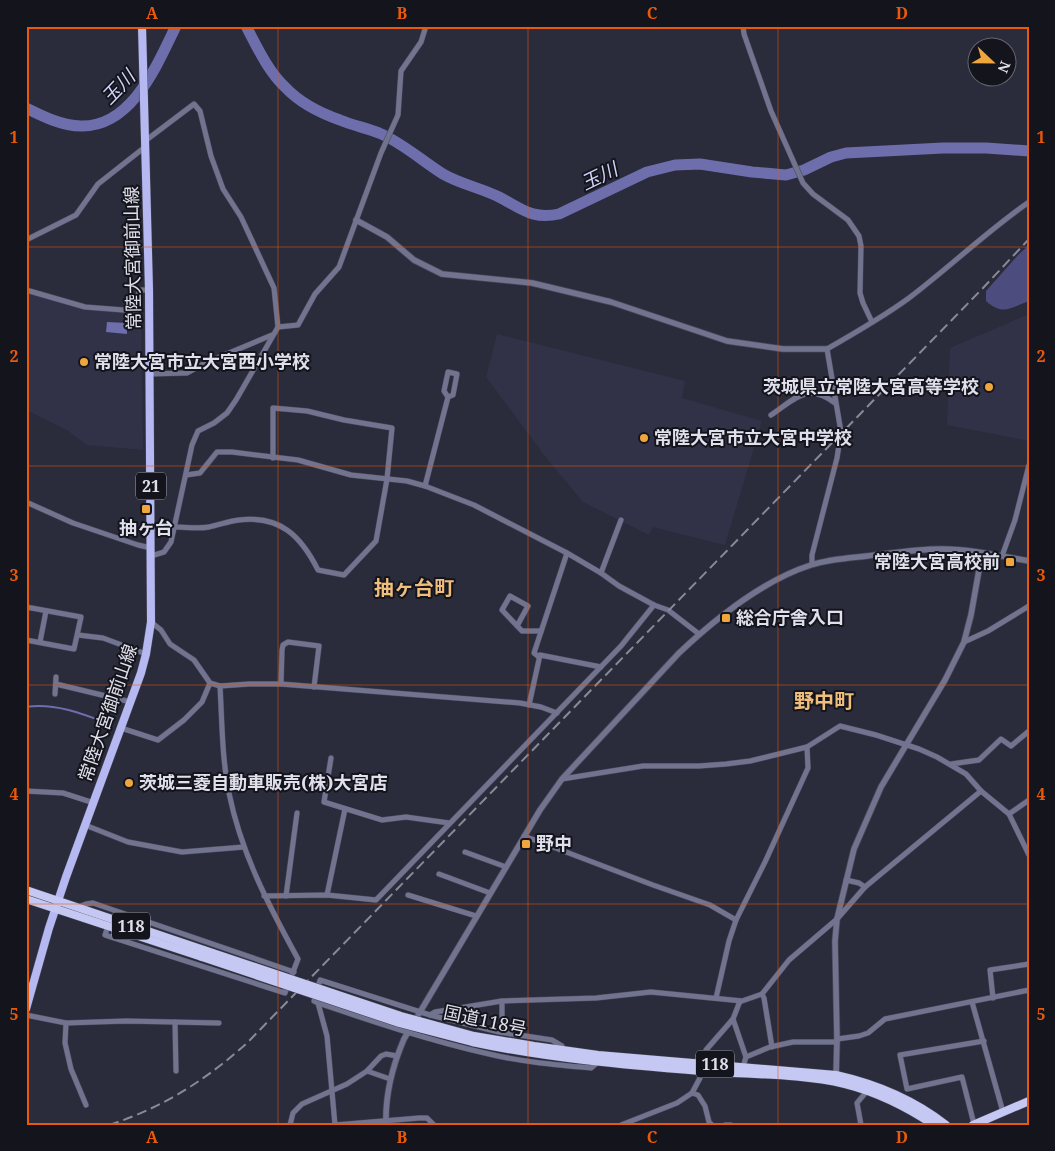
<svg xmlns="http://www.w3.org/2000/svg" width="1055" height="1151" font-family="'Noto Serif','Noto Sans JP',serif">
<rect width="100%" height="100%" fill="#2a2b3b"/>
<g fill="#313248">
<polygon points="26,293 82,309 141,314 143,450 87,445 67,430 26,410"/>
<polygon points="1029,314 1029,441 947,425 950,348"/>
<polygon points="497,334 685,381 682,398 762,421 725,545 653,527 649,535 583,502 544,455 486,377"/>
</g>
<path fill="#4d4c7e" d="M1029,245V301C1010,308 1003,316 986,301V291L1019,254Z"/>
<polygon fill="#6e6ead" points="107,322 127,323 127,334 106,332"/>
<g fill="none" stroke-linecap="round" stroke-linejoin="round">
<g stroke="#6e6ead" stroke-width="2">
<path d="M26,707C55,702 86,715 112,725"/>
<polyline points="26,876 27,877"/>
</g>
<g stroke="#6e6ead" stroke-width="11">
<path d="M246,26C257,47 268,71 285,87C299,102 320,113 340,120C352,125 366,128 379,133C403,143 422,161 443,174C460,184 481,188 499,197C521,208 532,220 559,214L647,172L675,165L700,164L752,172L786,175L804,170L831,157L846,153L943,148H986L1029,151"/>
<path d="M26,108C42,116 62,126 81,126C132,127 157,65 176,26"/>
</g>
<g stroke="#474857" stroke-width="6">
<g id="minor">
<polyline points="743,26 744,34 771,111 803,183 813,194 848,220 859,236 861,246 860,293 863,303 872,322"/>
<polyline points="145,141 194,104 200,111 211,156 223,189 241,217 274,288 278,327 236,400 227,413 214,423 198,431 192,445 171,542 164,552 151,556"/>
<polyline points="26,240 76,215 98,184 145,147"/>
<polyline points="26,290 85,307 136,311 139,290 149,290"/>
<polyline points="278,327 298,325 315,294 339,267 381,153 398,115 401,71 421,42 426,26"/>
<polyline points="149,374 187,373 205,363 272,335"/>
<path d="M771,415C795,399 807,382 835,403"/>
<polyline points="186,475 200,473 217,452 232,452 298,460 351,475 407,481 425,486 474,505 567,553 601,573 619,586 654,605 668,610 699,634"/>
<polyline points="425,486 448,397 453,395 457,374 448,372 444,391 448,397"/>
<polyline points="26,502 73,523 138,545 151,548"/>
<path d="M174,527C186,527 198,529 209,527C219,525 229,521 239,520C280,515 301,536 318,570L344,575L376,541L387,479L392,428L344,420L307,411L273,408V458"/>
<polyline points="1002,556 1015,520 1029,465"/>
<path d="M812,564V555L837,458L841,432L827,349C855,333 883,317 909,298C950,267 987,231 1029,202"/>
<polyline points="601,573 621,520"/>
<polyline points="26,607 81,617 74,649 26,640"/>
<polyline points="151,622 161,630 170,644 194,660 210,683 220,686 249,684 281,684 520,703 541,707 557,713"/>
<polyline points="517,626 528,606 510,596 502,610 522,631 541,631"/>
<polyline points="78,635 103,638 146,654"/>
<polyline points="40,642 46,611"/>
<polyline points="964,642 988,631 1029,606"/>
<polyline points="539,657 534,653 567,553"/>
<polyline points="56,684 131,702"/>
<polyline points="281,684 282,650 283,645 288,642 319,646 314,687"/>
<polyline points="55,694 56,677"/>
<polyline points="529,705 540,655 601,667"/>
<polyline points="121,728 158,740 184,720 202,702 210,683"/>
<polyline points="331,758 324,802 382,820 406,817 449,823"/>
<polyline points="951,764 979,760 1001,739 1011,746 1029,731"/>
<polyline points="562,779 643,766 699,766 726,764 750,761 807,747 840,726 876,735 919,749 937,757 966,774 981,791 1009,814 1029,855"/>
<polyline points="26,791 63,793 94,803"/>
<polyline points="1009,814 1029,800"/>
<polyline points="85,825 128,842 182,852 244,847"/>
<polyline points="524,836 653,885 710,905 736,920"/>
<polyline points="465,852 506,867"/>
<polyline points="439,874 490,893"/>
<polyline points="846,880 859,883 865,887"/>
<polyline points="327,895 345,809"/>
<polyline points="408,895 476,916"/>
<polyline points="264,896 327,895 376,900 621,646 654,605"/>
<polyline points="286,896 297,813"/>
<polyline points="78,907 86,904 93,903 294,972"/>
<path d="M108,926L105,935L285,993L298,959C269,906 241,853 229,793C222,759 222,721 220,686"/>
<polyline points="762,994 764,998 772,1047"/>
<polyline points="716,998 729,941 736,920 765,862 808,768 807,747"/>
<polyline points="993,998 990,970 1029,964"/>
<polyline points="502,1001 502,1032"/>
<polyline points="972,1002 1003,1112"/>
<path d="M318,1003C374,1022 431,1041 489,1054C522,1062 557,1065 591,1068L599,1061"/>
<polyline points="26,1015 66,1023 126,1021 219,1023"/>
<polyline points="430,1015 499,1032 552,1040 562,1046 563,1050"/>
<polyline points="733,1019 746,1057"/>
<polyline points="175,1022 176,1071"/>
<polyline points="66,1023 65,1043 71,1069 86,1105"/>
<polyline points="837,1039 859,1036 868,1033 885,1019 1029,990"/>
<polyline points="743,1067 746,1057 770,1047 793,1042 837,1042"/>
<polyline points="367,1071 390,1079"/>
<polyline points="692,1093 698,1095 705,1106 709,1122 712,1125"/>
<polyline points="974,1124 962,1077 907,1089 900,1055 984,1041"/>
<polyline points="290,1125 293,1113 302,1104 347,1084 367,1071 381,1056 386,1054 397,1056"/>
<polyline points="434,1125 427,1118 419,1118 335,1125 327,1036 318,1003 314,1001 320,980 430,1015 435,1012 502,1001 596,998 651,992 742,1001 762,994 789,960 837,919 865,887 981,791"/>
<polyline points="621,1125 677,1103 692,1093 700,1078 706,1050 733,1019 740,1001"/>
<polyline points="725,1125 731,1125"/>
<polyline points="861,1125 857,1103 867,1091"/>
</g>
</g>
<g stroke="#474857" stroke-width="7">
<g id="tertiary">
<polyline points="356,220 387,237 414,260 442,274 532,283 611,302 727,341 783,349 827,349"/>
<polyline points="836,1079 837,1039 835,941 837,919 854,849 881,787 945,680 964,642 971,615 982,553"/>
<path d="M386,1125C385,1094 392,1067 404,1039L540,810L562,779L679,653C714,620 764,580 811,565C829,559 848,558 867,556C892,553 917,549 942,549C971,549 1000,556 1029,561"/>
</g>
</g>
<g stroke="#474857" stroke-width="9">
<polyline id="primary" points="26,1009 49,928 66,877 141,673 146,654 151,622 149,290 142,26"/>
</g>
<g stroke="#474857" stroke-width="9">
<g id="trunk">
<polyline points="26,890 204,950"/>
<polyline points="26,899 202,957"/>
<path d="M474,1036L534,1046L598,1055L836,1075C876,1084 914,1100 946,1125"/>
<path d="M472,1042C547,1058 625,1065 701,1071C748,1075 799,1073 845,1084C877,1092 907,1107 934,1125"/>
<polyline points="973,1125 1029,1101"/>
</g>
</g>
<use href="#minor" stroke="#71738f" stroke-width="5"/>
<use href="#tertiary" stroke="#71738f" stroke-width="5.5"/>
<use href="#primary" stroke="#b6b8f2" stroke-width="8"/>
<use href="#trunk" stroke="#c6c8f4" stroke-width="8"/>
<path stroke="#898a97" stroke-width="2" stroke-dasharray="10 5" stroke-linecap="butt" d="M109,1125C162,1108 206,1080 247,1043L983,288L1029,239"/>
<g stroke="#474857" stroke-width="9" stroke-linecap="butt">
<g id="trunk-bridge">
<polyline points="204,950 401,1016 474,1036"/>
<polyline points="202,957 399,1023 472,1042"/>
</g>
</g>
<use href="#trunk-bridge" stroke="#c6c8f4" stroke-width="8"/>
</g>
<path fill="none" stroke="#e8590c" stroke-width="1" stroke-opacity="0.55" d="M278,26V1125M528,26V1125M778,26V1125M26,247H1029M26,466H1029M26,685H1029M26,904H1029"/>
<g fill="#efa73d" stroke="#14141c" stroke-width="2">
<circle cx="84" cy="362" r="5"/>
<circle cx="989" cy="387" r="5"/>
<circle cx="644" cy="438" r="5"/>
<rect x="141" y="504" width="10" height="10" rx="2.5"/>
<rect x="1005" y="557" width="10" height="10" rx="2.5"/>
<rect x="721" y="613" width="10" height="10" rx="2.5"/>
<circle cx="129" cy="783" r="5"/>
<rect x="521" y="839" width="10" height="10" rx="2.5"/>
</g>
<g text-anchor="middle" stroke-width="4" stroke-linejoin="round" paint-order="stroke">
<g fill="#14141c" stroke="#a2a3ad" stroke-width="1">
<rect x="136" y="472.5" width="30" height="27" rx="4"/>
<rect x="112" y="912.5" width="38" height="27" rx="4"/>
<rect x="696" y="1050.5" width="38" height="27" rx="4"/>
</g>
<g font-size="16" font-weight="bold" fill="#dfe0eb">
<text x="151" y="492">21</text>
<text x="131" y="932">118</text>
<text x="715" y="1070">118</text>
</g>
<g font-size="18" fill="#dfe0eb" stroke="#14141c">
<text transform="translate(133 258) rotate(-91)" y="6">常陸大宮御前山線</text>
<text transform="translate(108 713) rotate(-71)" y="6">常陸大宮御前山線</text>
<text transform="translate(485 1021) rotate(12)" y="6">国道118号</text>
</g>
<g font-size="18" font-weight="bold" fill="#dfe0eb" stroke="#14141c" text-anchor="start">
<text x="94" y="368">常陸大宮市立大宮西小学校</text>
<text x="979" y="393" text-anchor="end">茨城県立常陸大宮高等学校</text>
<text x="654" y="444">常陸大宮市立大宮中学校</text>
<text x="146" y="534" text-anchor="middle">抽ヶ台</text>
<text x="1000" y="568" text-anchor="end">常陸大宮高校前</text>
<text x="736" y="624">総合庁舎入口</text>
<text x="139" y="789">茨城三菱自動車販売(株)大宮店</text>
<text x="536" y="850">野中</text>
</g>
<g font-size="19" font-style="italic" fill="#d1d3f8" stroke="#14141c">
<text transform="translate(118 87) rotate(-46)" y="7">玉川</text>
<text transform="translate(599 176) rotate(-26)" y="7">玉川</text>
</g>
<g font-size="20" font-weight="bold" fill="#efbd7c" stroke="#14141c">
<text x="414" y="595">抽ヶ台町</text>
<text x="824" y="708">野中町</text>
</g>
</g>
<rect width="1055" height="1151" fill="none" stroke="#14141c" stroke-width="55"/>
<g transform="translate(992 62) rotate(112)"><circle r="24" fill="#14141c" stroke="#65666f"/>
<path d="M0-4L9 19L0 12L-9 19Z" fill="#efa73d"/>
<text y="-8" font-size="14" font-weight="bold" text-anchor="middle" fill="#dfe0eb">N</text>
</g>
<rect x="28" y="28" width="1000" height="1096" fill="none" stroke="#e8590c" stroke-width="2"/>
<g font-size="16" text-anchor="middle" font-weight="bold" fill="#e8590c">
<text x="152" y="19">A</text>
<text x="402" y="19">B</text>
<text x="652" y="19">C</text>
<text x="902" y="19">D</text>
<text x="14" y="143">1</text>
<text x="1041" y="143">1</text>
<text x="14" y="362">2</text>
<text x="1041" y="362">2</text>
<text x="14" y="581">3</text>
<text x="1041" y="581">3</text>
<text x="14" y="800">4</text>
<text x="1041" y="800">4</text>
<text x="14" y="1020">5</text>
<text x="1041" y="1020">5</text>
<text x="152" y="1143">A</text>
<text x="402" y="1143">B</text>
<text x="652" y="1143">C</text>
<text x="902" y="1143">D</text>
</g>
</svg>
